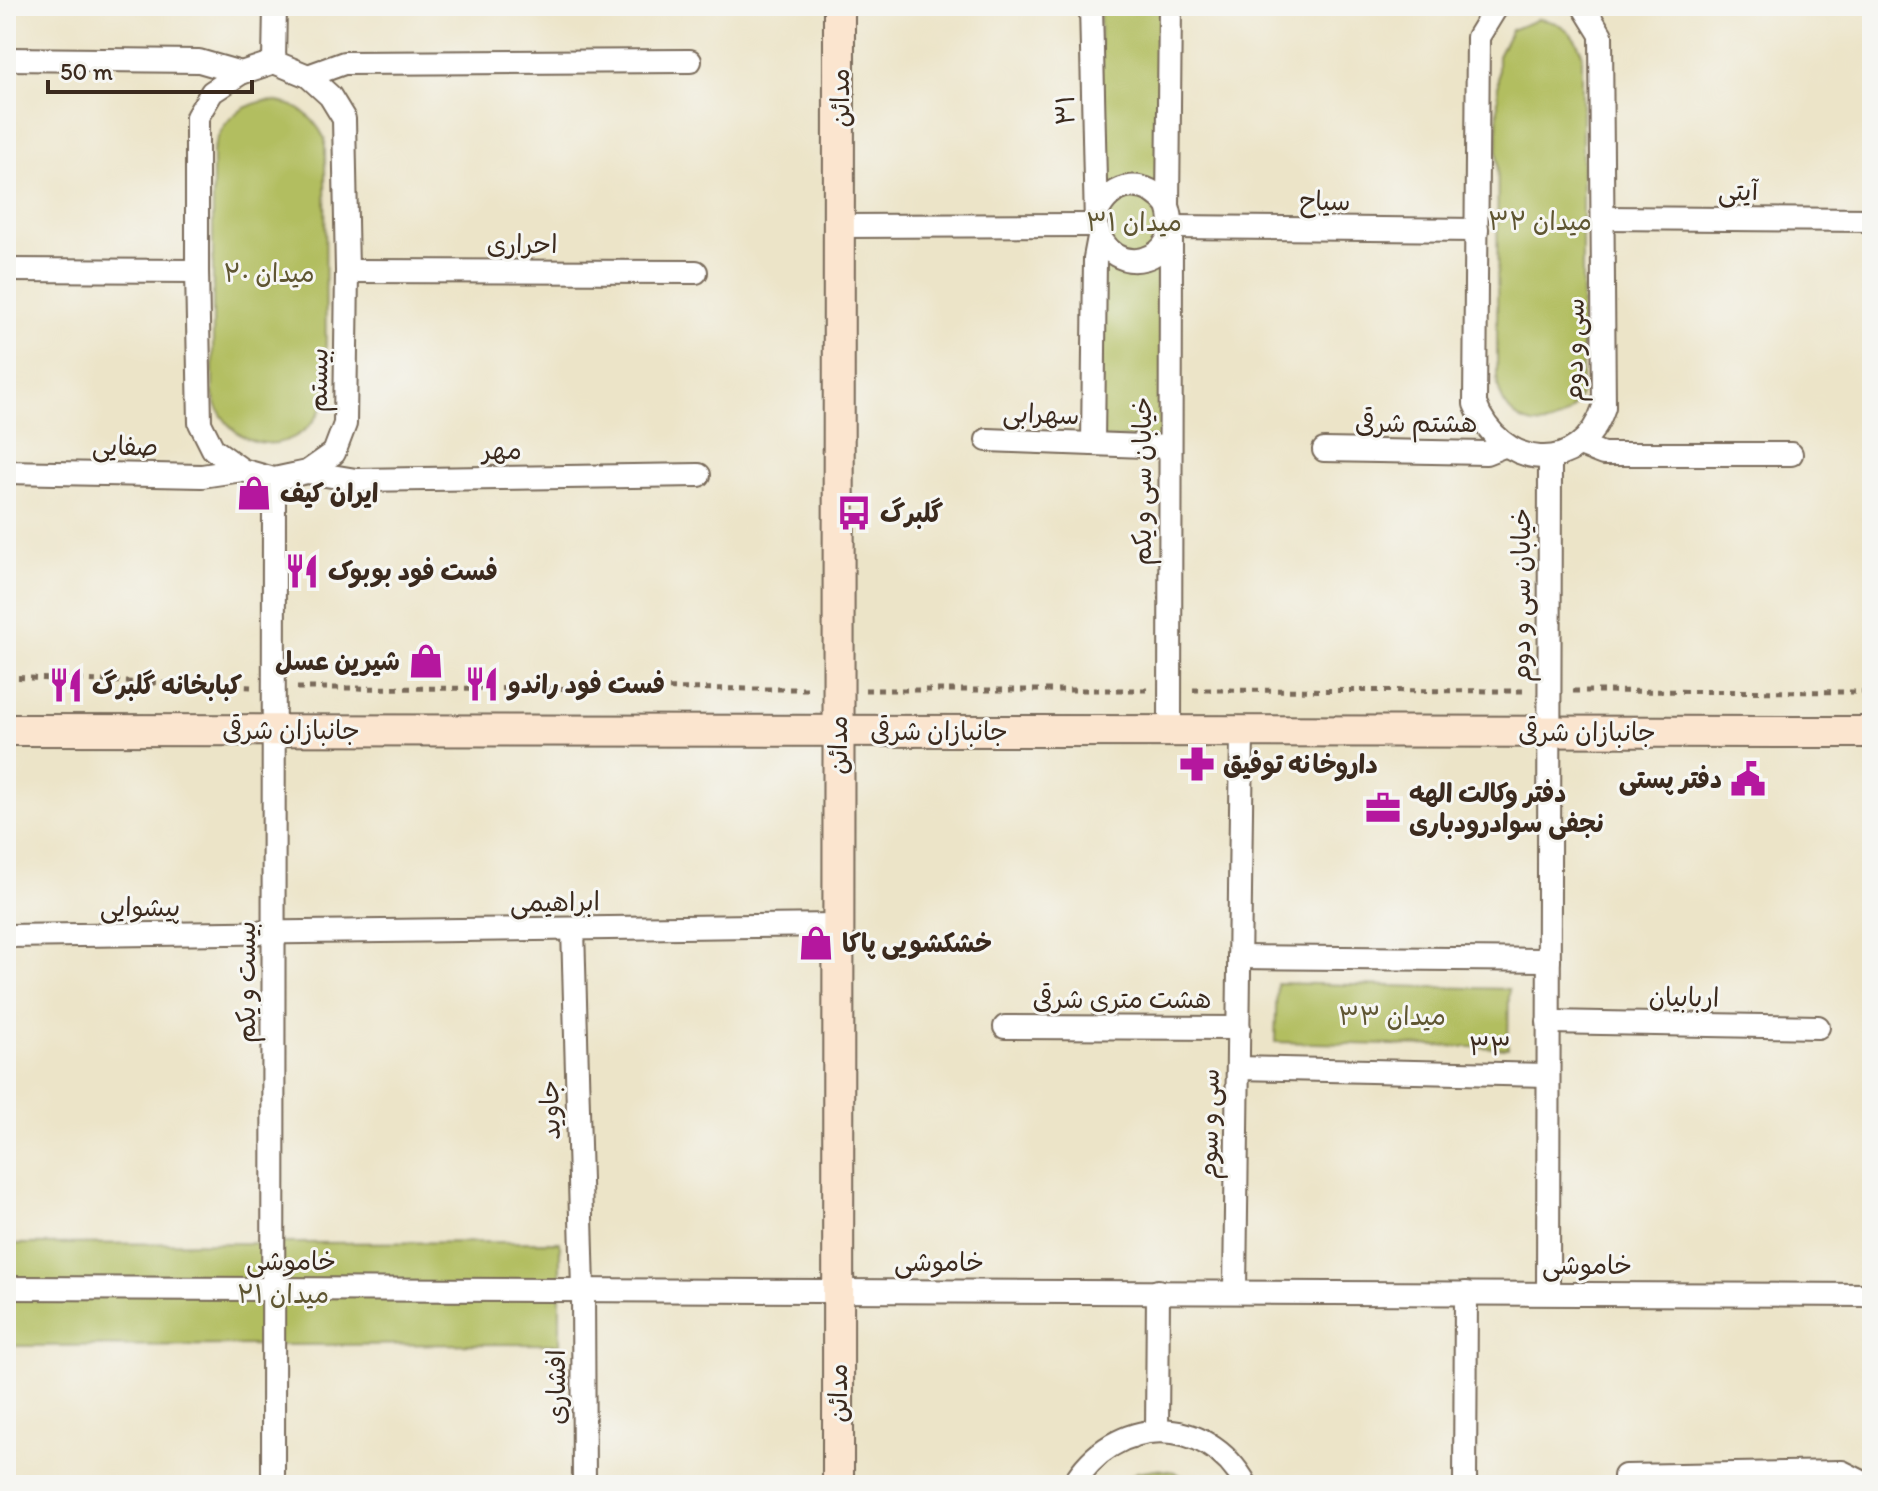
<svg xmlns="http://www.w3.org/2000/svg" width="1878" height="1491" font-family="Itim,'Playpen Sans Arabic',sans-serif">
<rect width="100%" height="100%" fill="#f6f6f2"/>
<filter id="ink" filterUnits="userSpaceOnUse"><feTurbulence type="fractalNoise" baseFrequency=".0125" numOctaves="2"/><feDisplacementMap in="SourceGraphic" scale="16" xChannelSelector="R" yChannelSelector="G"/><feConvolveMatrix kernelMatrix="1 2 1 2 8 2 1 2 1" color-interpolation-filters="sRGB"/></filter>
<filter id="wash" filterUnits="userSpaceOnUse"><feTurbulence type="fractalNoise" baseFrequency=".006" numOctaves="4" result="noise"/><feDisplacementMap in="SourceGraphic" scale="32" xChannelSelector="R" yChannelSelector="G"/><feGaussianBlur stdDeviation="1.8" result="paint"/><feColorMatrix in="noise" values="0 0 0 0 0 0 0 0 0 0 0 0 0 0 0 0 0 1.4 0 .05"/><feComposite in="paint" operator="in"/></filter>
<g filter="url(#wash)">
<rect width="100%" height="100%" fill="#ece4c8"/>
<g fill="#b2be60" stroke="#76743f" stroke-width="2">
<polygon points="1100,6 1163,6 1163,438 1101,438"/>
<path d="M1539,19C1562,22 1574,32 1582,53V389C1566,443 1499,433 1497,376L1498,56L1511,30Z"/>
<path d="M264,101C293,101 311,112 325,139L326,398C305,459 231,459 213,395V151C221,123 235,108 264,101Z"/>
<polygon points="1277,983 1509,989 1508,1048 1275,1042"/>
<polygon points="560,1242 560,1344 6,1346 6,1244"/>
<polygon points="1156,1469 1175,1472 1195,1485 1117,1485 1137,1472"/>
</g>
</g>
<g filter="url(#ink)">
<g fill="none" stroke-linecap="round" stroke-linejoin="round">
<g stroke="#796b5a" stroke-width="26">
<g id="street">
<path d="M1091,6L1096,225C1111,285 1187,261 1168,206C1146,178 1113,180 1097,213"/>
<path d="M1497,6L1478,37L1475,404C1500,469 1580,479 1604,407L1601,35L1583,6"/>
<polyline points="6,59 199,61 241,73"/>
<polygon points="274,62 308,76 330,96 344,119 347,271 345,424 334,453 307,472 274,479 242,470 213,449 200,423 197,271 197,117 212,92 241,73"/>
<polyline points="274,62 275,6"/>
<polyline points="308,76 344,63 690,61"/>
<polyline points="1168,206 1170,6"/>
<polyline points="1603,218 1872,220"/>
<polyline points="841,226 1096,225"/>
<polyline points="1172,227 1477,230"/>
<polyline points="6,270 197,271"/>
<polyline points="347,271 696,272"/>
<polyline points="987,440 1170,447"/>
<polyline points="1093,444 1095,258 1099,237"/>
<polyline points="1580,445 1603,454 1791,454"/>
<polyline points="1324,450 1486,453 1506,445"/>
<polyline points="6,472 202,476 242,470"/>
<polyline points="307,472 356,480 699,475"/>
<polyline points="1170,731 1171,231"/>
<polyline points="573,929 583,1289 584,1485"/>
<polyline points="6,936 838,925"/>
<polyline points="1239,957 1549,960"/>
<polyline points="1548,1022 1818,1027"/>
<polyline points="1005,1027 1239,1028"/>
<polyline points="1238,1068 1548,1075"/>
<polyline points="6,1288 1872,1295"/>
<polyline points="1235,1291 1242,731"/>
<polyline points="1548,1293 1550,458"/>
<polyline points="1157,1431 1158,1291"/>
<polyline points="1625,1476 1842,1472 1868,1485"/>
<polyline points="273,1485 274,479"/>
<path d="M1073,1485C1114,1415 1206,1412 1246,1485"/>
<polyline points="1465,1485 1466,1293"/>
</g>
</g>
<g stroke="#796b5a" stroke-width="34">
<g id="secondary">
<polyline points="6,730 1872,732"/>
<polyline points="838,1485 839,6"/>
</g>
</g>
<g stroke="#796b5a" stroke-width="5" stroke-dasharray="6 6" stroke-linecap="butt">
<polyline points="6,677 251,687"/>
<polyline points="297,688 811,689"/>
<polyline points="865,690 1147,690"/>
<polyline points="1193,690 1527,691"/>
<polyline points="1573,691 1872,692"/>
</g>
<use href="#street" stroke="#fff" stroke-width="22"/>
<use href="#secondary" stroke="#fbe5cf" stroke-width="30"/>
</g>
</g>
<defs>
<g id="shop-bare" transform="scale(2.76)"><path d="M-5-2.5h2.3a2.7 3.5 0 0 1 5.4 0H5L5.5 6h-11ZM-1.5-2.5h3a1.5 2.3 0 0 0-3 0Z" fill="#b5179e" stroke="#f6f6f2" stroke-width="2.5" paint-order="stroke"/></g>
<g id="bus-bare" transform="scale(2.76)"><path d="M-5-6H5V4H4V6H2V4H-2V6H-4V4H-5ZM-3.5-4V0h7V-4ZM-3.5 1.2v1.5H-2V1.2ZM2 1.2v1.5H3.5V1.2Z" fill="#b5179e" stroke="#f6f6f2" stroke-width="2.5" paint-order="stroke"/></g>
<g id="restaurant-bare" transform="scale(2.76)"><path d="M-5-6h1v4h1v-4h1v4h1v-4h1v5L-1.5 .5V6h-2V.5L-5-1ZM5-6V6H3V1.5H1.5Q1.5-4 5-6Z" fill="#b5179e" stroke="#f6f6f2" stroke-width="2.5" paint-order="stroke"/></g>
<g id="pharmacy-bare" transform="scale(2.76)"><path d="M-2-6h4v4h4v4h-4v4h-4v-4h-4v-4h4Z" fill="#b5179e" stroke="#f6f6f2" stroke-width="2.5" paint-order="stroke"/></g>
<g id="civic-bare" transform="scale(2.76)"><path d="M-.6-6.5H3V-4.5H.6V-3L4-1V1h2V6H-6V1h2V-1L-.6-3ZM-1.2 2.5V6h2.4V2.5Z" fill="#b5179e" stroke="#f6f6f2" stroke-width="2.5" paint-order="stroke"/></g>
<g id="office-bare" transform="scale(2.76)"><path d="M-6-3h4V-5.5h4V-3h4V5H-6ZM-1-4.5V-3h2v-1.5ZM-6 0V1H6V0Z" fill="#b5179e" stroke="#f6f6f2" stroke-width="2.5" paint-order="stroke"/></g>
</defs>
<g fill-rule="evenodd">
<use href="#shop-bare" x="254" y="493"/>
<use href="#bus-bare" x="854" y="513"/>
<use href="#restaurant-bare" x="302" y="571"/>
<use href="#shop-bare" x="426" y="661"/>
<use href="#restaurant-bare" x="482" y="684"/>
<use href="#restaurant-bare" x="66" y="685"/>
<use href="#pharmacy-bare" x="1197" y="764"/>
<use href="#civic-bare" x="1748" y="779"/>
<use href="#office-bare" x="1383" y="808"/>
<use href="#shop-bare" x="816" y="943"/>
</g>
<g text-anchor="middle" stroke-width="6" stroke-linejoin="round" paint-order="stroke">
<g font-size="26" fill="#3b2a1e" stroke="#f6f6f2">
<text transform="translate(840 98) rotate(-91)" y="9">مدائن</text>
<text transform="translate(1065 110) rotate(-91)" y="9">۳۱</text>
<text x="1738" y="200">آیتی</text>
<text transform="translate(1325 201) rotate(1)" y="9">سیاح</text>
<text x="522" y="253">احراری</text>
<text transform="translate(1574 350) rotate(-89)" y="9">سی و دوم</text>
<text transform="translate(318 380) rotate(-89)" y="9">بیستم</text>
<text transform="translate(1041 414) rotate(2)" y="9">سهرابی</text>
<text x="1416" y="432">هشتم شرقی</text>
<text transform="translate(125 446) rotate(1)" y="9">صفایی</text>
<text transform="translate(502 450) rotate(-1)" y="9">مهر</text>
<text transform="translate(1142 481) rotate(-90)" y="9">خیابان سی و یکم</text>
<text transform="translate(1521 595) rotate(-90)" y="9">خیابان سی و دوم</text>
<text x="291" y="739">جانبازان شرقی</text>
<text x="939" y="740">جانبازان شرقی</text>
<text x="1587" y="741">جانبازان شرقی</text>
<text transform="translate(838 745) rotate(-90)" y="9">مدائن</text>
<text transform="translate(555 902) rotate(-1)" y="9">ابراهیمی</text>
<text x="140" y="916">پیشوایی</text>
<text transform="translate(246 982) rotate(-90)" y="9">بیست و یکم</text>
<text transform="translate(1684 997) rotate(1)" y="9">اربابیان</text>
<text x="1122" y="1008">هشت متری شرقی</text>
<text transform="translate(1490 1046) rotate(1)" y="9">۳۳</text>
<text transform="translate(550 1110) rotate(-92)" y="9">جاوید</text>
<text transform="translate(1209 1124) rotate(-89)" y="9">سی و سوم</text>
<text x="291" y="1270">خاموشی</text>
<text x="939" y="1271">خاموشی</text>
<text x="1587" y="1274">خاموشی</text>
<text transform="translate(556 1387) rotate(-90)" y="9">افشاری</text>
<text transform="translate(838 1393) rotate(-90)" y="9">مدائن</text>
</g>
<g font-size="26" fill="#5f5632" stroke="#f6f6f2">
<text x="1540" y="230">میدان ۳۲</text>
<text x="1134" y="231">میدان ۳۱</text>
<text x="269" y="282">میدان ۲۰</text>
<text x="1392" y="1025">میدان ۳۳</text>
<text x="283" y="1303">میدان ۲۱</text>
</g>
<g font-size="26" font-weight="bold" fill="#3b2a1e" stroke="#f6f6f2" text-anchor="start">
<text x="280" y="502">ایران کیف</text>
<text x="880" y="522">گلبرگ</text>
<text x="328" y="580">فست فود بوبوک</text>
<text x="400" y="670" text-anchor="end">شیرین عسل</text>
<text x="508" y="693">فست فود راندو</text>
<text x="92" y="694">کبابخانه گلبرگ</text>
<text x="1223" y="773">داروخانه توفیق</text>
<text x="1722" y="788" text-anchor="end">دفتر پستی</text>
<text x="1409" y="802">دفتر وکالت الهه<tspan x="1409" dy="30">نجفی سوادرودباری</tspan></text>
<text x="842" y="952">خشکشویی پاکا</text>
</g>
</g>
<rect width="1878" height="1491" fill="none" stroke="#f6f6f2" stroke-width="32"/>
<path d="M48 80v12h204v-12" fill="none" stroke="#3b2a1e" stroke-width="4"/>
<text x="60" y="80" font-size="24" fill="#3b2a1e" stroke="#f6f6f2" stroke-width="6" paint-order="stroke">50 m</text>
</svg>
